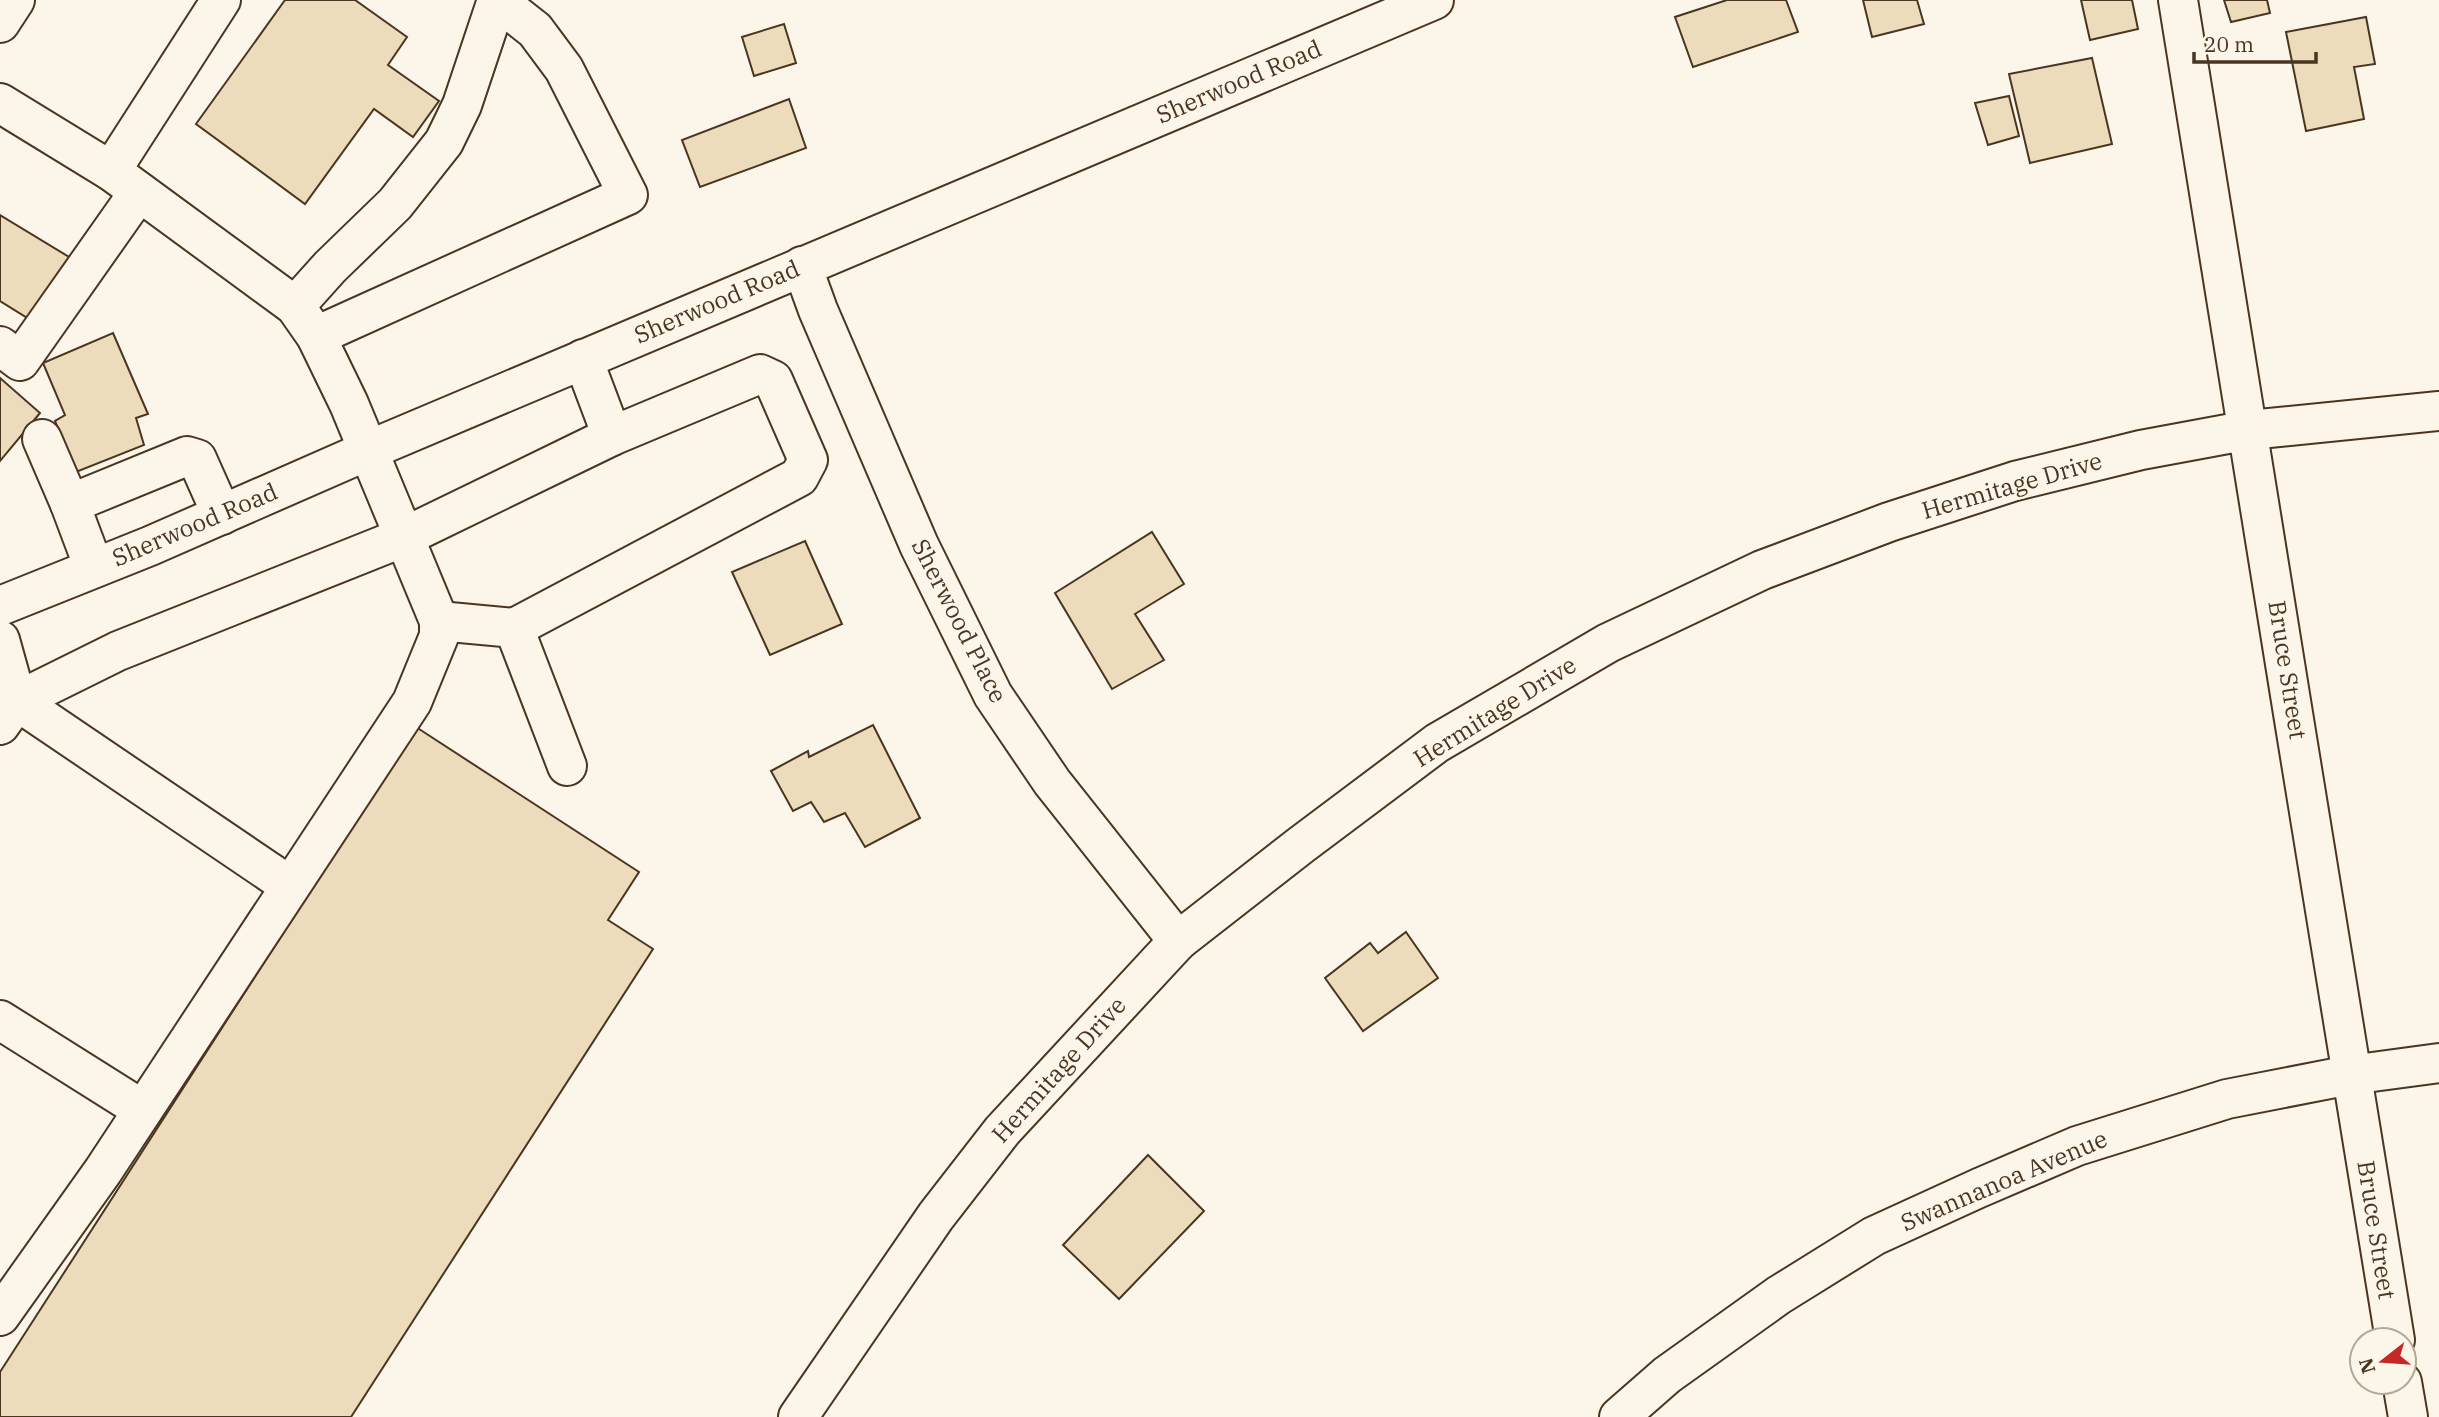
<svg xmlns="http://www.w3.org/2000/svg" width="2439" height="1417" font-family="'IBM Plex Serif',serif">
<rect width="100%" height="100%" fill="#fbf6e9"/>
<g fill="#ecdcbc" stroke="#4a3520" stroke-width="2">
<polygon points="285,0 355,0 407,37 388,65 439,101 413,137 374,109 305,204 196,124"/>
<polygon points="1727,0 1786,0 1798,32 1693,67 1675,17"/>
<polygon points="1863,0 1917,0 1924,24 1872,37"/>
<polygon points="2081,0 2132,0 2138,29 2090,40"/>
<polygon points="2224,0 2267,0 2270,13 2231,22"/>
<polygon points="2366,17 2375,64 2354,67 2364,119 2306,131 2286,32"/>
<polygon points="784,24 796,63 754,76 742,37"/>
<polygon points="2092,58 2112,144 2030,163 2009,74"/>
<polygon points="2009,96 2019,136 1988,145 1975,103"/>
<polygon points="789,99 806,148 700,187 682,140"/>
<polygon points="0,215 79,263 42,327 0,301"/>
<polygon points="113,333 148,414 136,418 144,445 76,472 55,421 65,415 43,363"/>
<polygon points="0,378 40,413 0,461"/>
<polygon points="1152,532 1184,584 1135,614 1164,660 1112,689 1055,593"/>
<polygon points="805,541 842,624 770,655 732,572"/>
<polygon points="873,725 920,818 865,847 845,813 824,822 811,802 793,811 771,771 808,751 809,757"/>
<polygon points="416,727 639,872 608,920 653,949 351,1417 0,1417 0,1372"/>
<polygon points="1406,932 1438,978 1363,1031 1325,978 1370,943 1378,953"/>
<polygon points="1148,1155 1204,1211 1119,1299 1063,1245"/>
</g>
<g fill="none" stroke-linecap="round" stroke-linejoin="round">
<g stroke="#4a3520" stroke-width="42">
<g id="minor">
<path d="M2178,0C2252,446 2320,894 2395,1340"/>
<polyline points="0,103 111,171 295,306 316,336 349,404 439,621 439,636 412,702 103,1171 0,1316"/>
<polyline points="111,171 221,0"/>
<polyline points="802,266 818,310 919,545 993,695 1052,782 1178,941"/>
<polyline points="295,306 330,267 395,204 444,142 462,105 497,0"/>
<polyline points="316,336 628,195 564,69 535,30 497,0"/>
<polyline points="0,346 20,361 139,192"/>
<polyline points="583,359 612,436"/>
<polyline points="42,439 70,504"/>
<polyline points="94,568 70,504 77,501 187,456 197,459 222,515"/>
<polyline points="0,606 150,546 369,450 1434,0"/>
<polyline points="439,621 514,628 567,766"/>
<polyline points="0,640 17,701 0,725"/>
<polyline points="290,886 17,701 118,651 404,537 612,436 760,374 773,380 808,460 799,477 514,628"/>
<polyline points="0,1020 143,1110"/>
<polyline points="2402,1382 2408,1417"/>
<polyline points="798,1417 936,1216 1002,1131 1178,941 1301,845 1437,743 1608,643 1762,570 1889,522 2015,481 2141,450 2249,430 2439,411"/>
<polyline points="1619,1417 1667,1375 1779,1295 1874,1236 1979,1188 2077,1146 2227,1099 2350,1075 2439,1063"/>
</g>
</g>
<g stroke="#4a3520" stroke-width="42">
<polyline id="major" points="0,23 15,0"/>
</g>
<use href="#minor" stroke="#fbf6e9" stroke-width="38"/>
<use href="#major" stroke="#fbf6e9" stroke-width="38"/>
</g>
<g text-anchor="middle" stroke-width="5" stroke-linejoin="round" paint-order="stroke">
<g font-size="24" fill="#4a3520" stroke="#fbf6e9">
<text transform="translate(1239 82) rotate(-23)" y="8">Sherwood Road</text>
<text transform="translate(717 302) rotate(-23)" y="8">Sherwood Road</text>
<text transform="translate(2012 486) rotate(-16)" y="8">Hermitage Drive</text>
<text transform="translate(195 525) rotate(-23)" y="8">Sherwood Road</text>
<text transform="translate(959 621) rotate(63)" y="8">Sherwood Place</text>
<text transform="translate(2287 670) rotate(81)" y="8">Bruce Street</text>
<text transform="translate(1495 712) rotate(-32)" y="8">Hermitage Drive</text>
<text transform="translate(1059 1070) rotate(-48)" y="8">Hermitage Drive</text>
<text transform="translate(2004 1181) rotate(-23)" y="8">Swannanoa Avenue</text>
<text transform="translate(2376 1230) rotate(81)" y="8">Bruce Street</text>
</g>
</g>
<g transform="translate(2383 1361) rotate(253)"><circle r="33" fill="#fbf6e9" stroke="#b4a999" stroke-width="2"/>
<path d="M0-5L12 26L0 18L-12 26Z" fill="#c62828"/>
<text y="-10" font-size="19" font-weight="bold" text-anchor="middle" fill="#4a3520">N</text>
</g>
<path d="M2194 52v10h122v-10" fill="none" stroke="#4a3520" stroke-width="3.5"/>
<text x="2204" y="52" font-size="21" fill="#4a3520" stroke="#fbf6e9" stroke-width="5" paint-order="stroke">20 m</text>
</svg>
